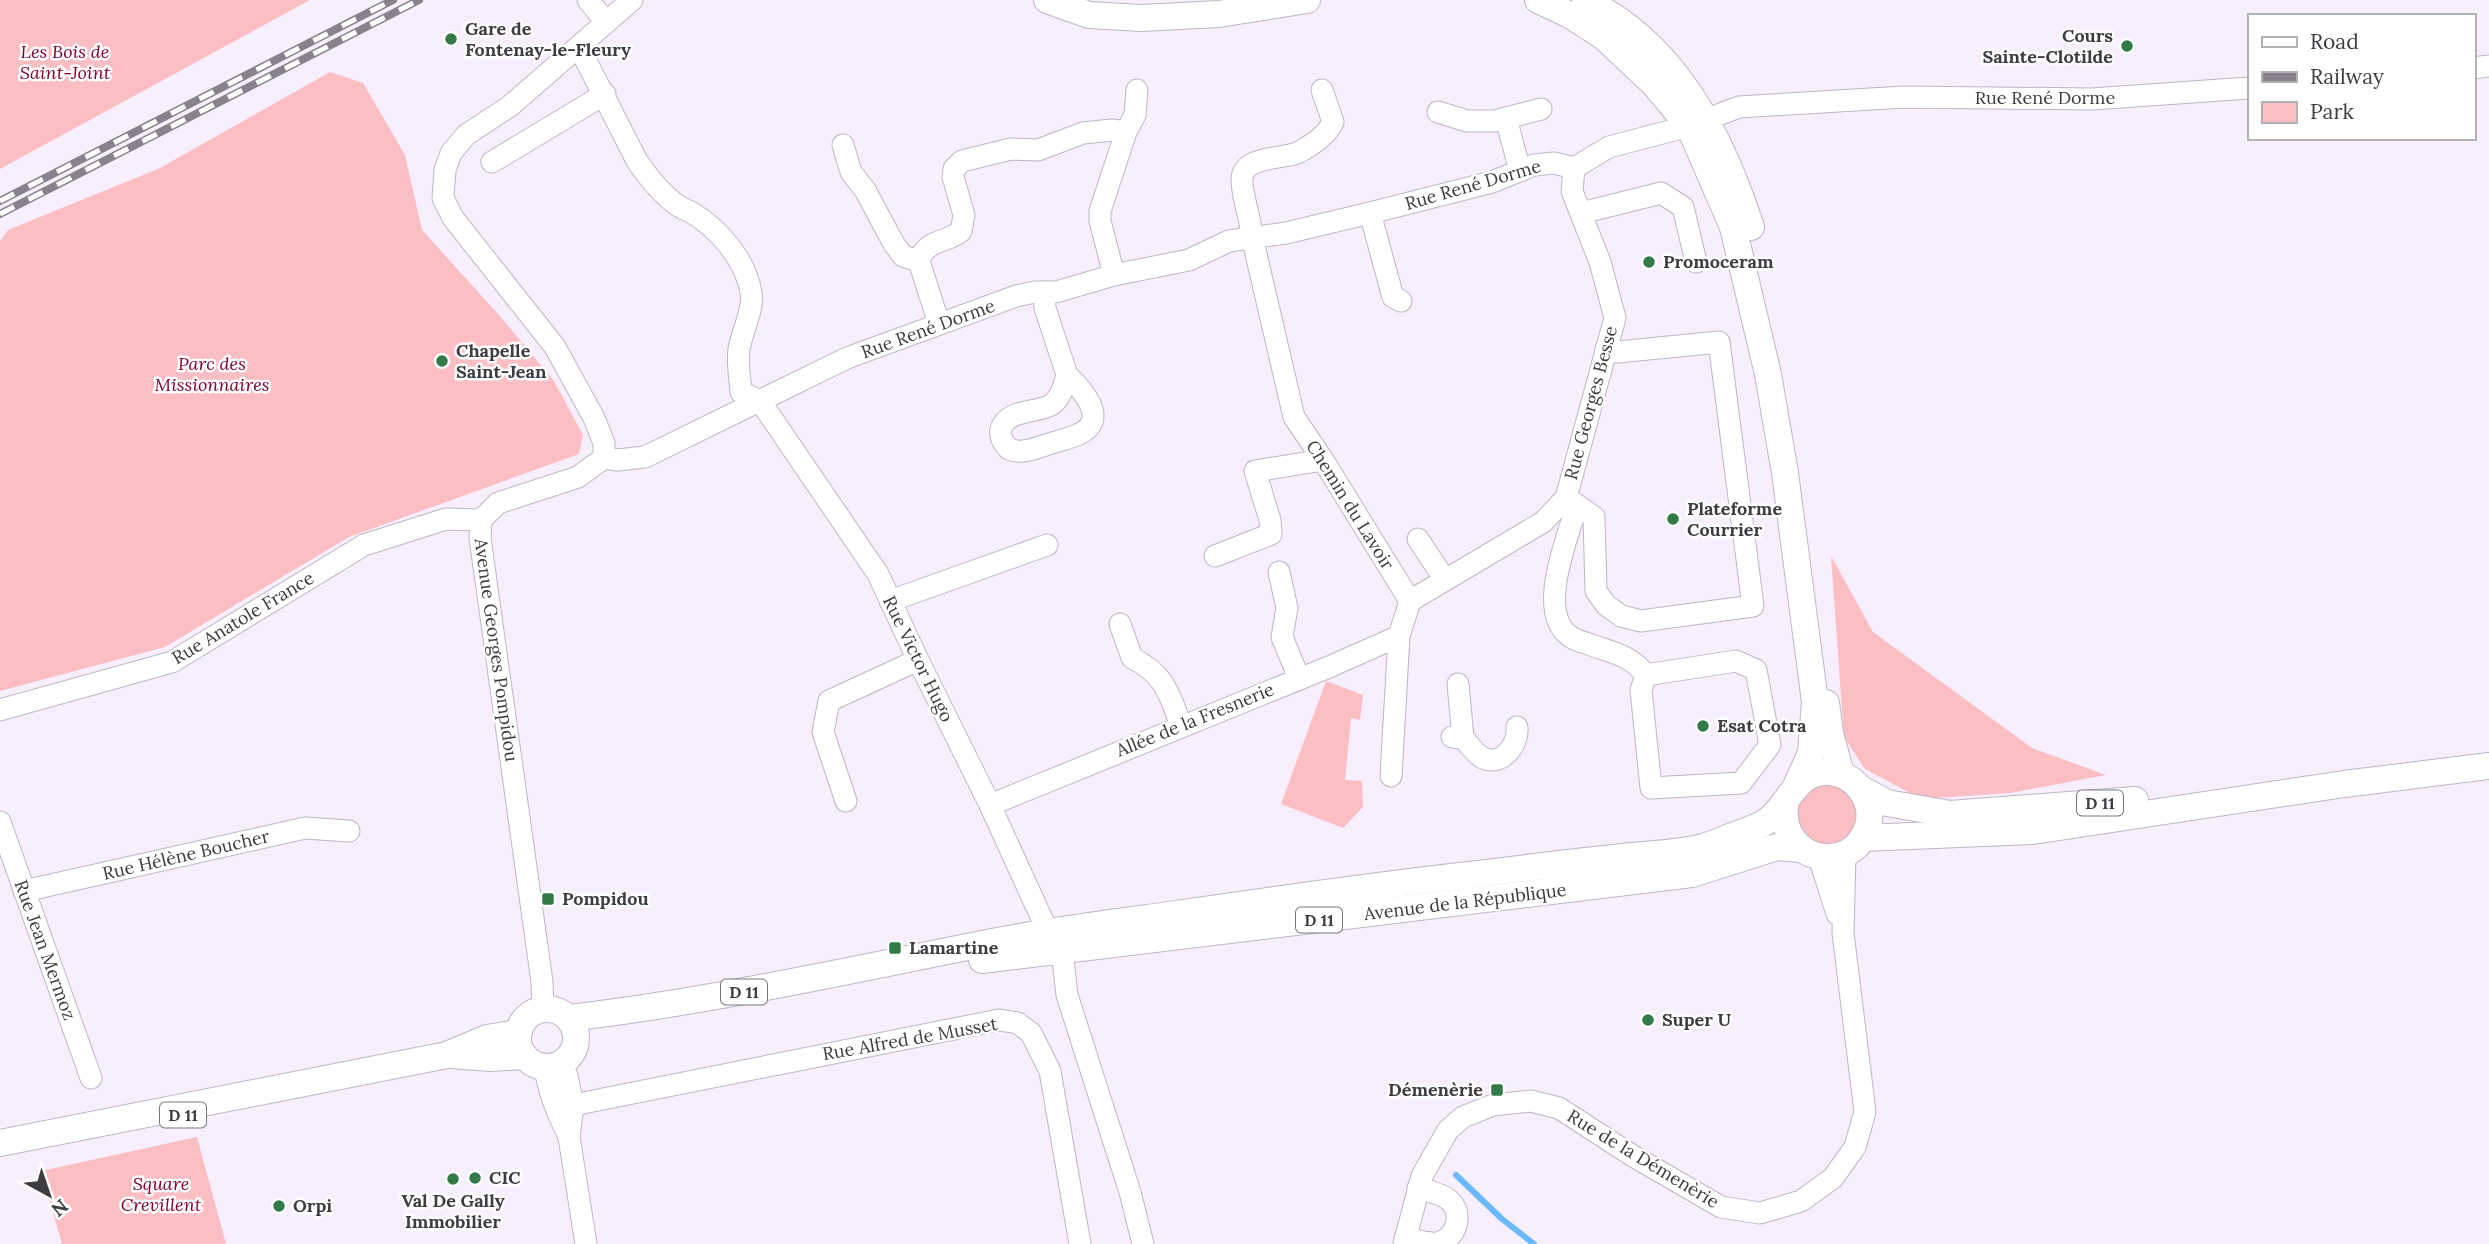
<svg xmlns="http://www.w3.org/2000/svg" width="2489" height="1244" font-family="Lora,serif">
<rect width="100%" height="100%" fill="#f7effe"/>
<g fill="#fbbec3">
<polygon points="0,0 310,0 0,169"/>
<polygon points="330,72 363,83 405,155 422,230 499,315 554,381 583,435 579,454 349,537 165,647 0,691 0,241 8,230 160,168"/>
<polygon points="1831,556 1873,632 2032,748 2106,775 2010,793 1921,799 1865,769 1844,737"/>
<polygon points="1326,681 1363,695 1360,720 1351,718 1345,780 1362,781 1363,807 1343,828 1281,804"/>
<circle cx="1827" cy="814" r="30"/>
<polygon points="197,1137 226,1244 62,1244 41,1171"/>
</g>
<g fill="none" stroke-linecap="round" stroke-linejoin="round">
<polyline stroke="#6bb9fb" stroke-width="6" points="1456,1175 1502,1219 1534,1244"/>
<g stroke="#beb6c4" stroke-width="23">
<g id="minor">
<polyline points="588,0 606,22"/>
<path d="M579,47L637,161C648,177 660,193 677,205C681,208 686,210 691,212C719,229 745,259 751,292C754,310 742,331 739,349C737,363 740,378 741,392L760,401L878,574L918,660L990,805L1048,932"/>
<polyline points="2473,68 2489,66"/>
<path d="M1322,90L1333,122C1326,136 1311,146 1297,153C1282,159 1243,156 1242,179C1241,193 1251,219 1252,237L1294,417L1323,460L1410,601L1399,636L1391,776"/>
<polyline points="1438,112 1467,121 1495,121 1541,109"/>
<polyline points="1506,118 1520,171"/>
<polyline points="1126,132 1135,115 1137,90"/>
<polyline points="843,145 851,172 865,190 894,244 903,256 919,261"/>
<polyline points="492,162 605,94"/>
<polyline points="1370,213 1393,297 1401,301"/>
<polyline points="1581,213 1661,193 1683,207 1696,262"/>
<polyline points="1044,292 1045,308 1067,375"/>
<path d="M939,324L919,261C926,239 945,244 961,231L964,215L953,177L954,169L962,161L1011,149L1038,150L1083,133L1112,130L1126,132L1100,211V221L1114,275"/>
<path d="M1067,375C1082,389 1110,420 1079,434C1071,438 1061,440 1052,443C1038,447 1023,455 1009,449C1003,443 999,437 1001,429C1007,409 1037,413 1051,405C1061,399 1064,385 1067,375Z"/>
<polyline points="604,458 618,460 645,457 847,358 1016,296 1035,292 1056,292 1114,275 1189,260 1229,241 1286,233 1370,213 1492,182 1534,165 1554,163 1574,168 1609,147 1689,126 1739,107 1904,97 2092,99 2249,88"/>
<polyline points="604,458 604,443 594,418 555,347 453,218 443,198 445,170 451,153 466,135 510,106 632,0"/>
<polyline points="1568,499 1594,517 1596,591 1606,605 1621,616 1641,621 1753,606 1719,342 1618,352 1606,349"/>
<path d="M1577,505C1568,537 1535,614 1571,637C1576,641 1585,642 1591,645C1614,653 1630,655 1646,675L1641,690L1651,788L1741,783L1770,745L1756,670L1736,661L1646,675"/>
<polyline points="1418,539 1445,580"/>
<polyline points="1215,556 1271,534 1270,520 1255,471 1323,460"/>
<polyline points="1279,572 1287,608 1282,637 1299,678"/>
<polyline points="890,601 1047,545"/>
<polyline points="1410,601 1543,522 1566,498 1615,318 1600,262 1572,191 1574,168"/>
<path d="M1120,624L1132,658C1165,674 1169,694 1181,725"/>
<polyline points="1458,684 1463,738"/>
<polyline points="0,710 172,662 364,545 446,519 481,520"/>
<path d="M1452,737L1463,738C1469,744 1475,754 1483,758C1502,767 1519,744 1517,727"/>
<polyline points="846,801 823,732 829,701 918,660"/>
<polyline points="990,805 1329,667 1399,636"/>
<polyline points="0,822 91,1078"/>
<polyline points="1819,857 1837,914"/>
<polyline points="24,891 305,828 349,831"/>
<polyline points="1062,951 1067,995 1130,1192 1143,1244"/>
<polyline points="543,1009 542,982 480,538 481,520 498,503 578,477 604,458"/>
<polyline points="561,1064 567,1076 573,1105 569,1137 586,1244"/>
<path d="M545,1067C548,1092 558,1115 569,1137"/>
<polyline points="573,1105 999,1020 1018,1023 1031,1033 1050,1071 1080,1244"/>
<path d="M1405,1238C1415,1240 1427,1244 1437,1243C1457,1239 1464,1213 1449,1200C1441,1193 1427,1191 1418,1188"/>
<polyline points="1404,1244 1422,1176 1448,1130 1463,1117 1493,1105 1531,1101 1559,1108 1633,1156 1721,1207 1760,1213 1801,1201 1833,1178 1855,1147 1865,1112 1843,933 1845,853"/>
</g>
</g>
<g stroke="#beb6c4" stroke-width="28">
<g id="major">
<polyline points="1047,0 1089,15 1141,18 1219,14 1307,0"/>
<polyline points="1538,0 1570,15 1604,37 1654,84 1689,126 1733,227 1768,374 1785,473 1815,702 1811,753 1797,784"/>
<path d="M1585,0C1596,6 1607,12 1617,19C1687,67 1725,148 1751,227"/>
<polyline points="1826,703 1830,733 1841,774"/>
<polyline points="1861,789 1887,803 1950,814 2135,800"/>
<polyline points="1862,838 2033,831 2344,784 2489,766"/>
<polyline points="982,960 1692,874 1777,847 1801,849"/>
<circle cx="547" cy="1038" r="29"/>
<path d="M569,1018C715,1001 858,968 1003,940C1060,929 1118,922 1176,914C1273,900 1371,886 1469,875C1517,869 1565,863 1613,858C1642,854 1675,854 1703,847C1713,844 1723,840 1732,836C1743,832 1757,828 1767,821C1790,805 1795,770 1829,772C1855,773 1875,801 1868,826C1853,878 1774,862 1786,800"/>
<polyline points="452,1055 490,1058 524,1056"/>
<polyline points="0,1143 447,1055 487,1038 518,1033"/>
</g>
</g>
<use href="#minor" stroke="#fff" stroke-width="21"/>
<use href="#major" stroke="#fff" stroke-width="26"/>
<g stroke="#87828c" stroke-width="8">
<g id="rail">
<polyline points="0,201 393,0"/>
<polyline points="0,214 419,0"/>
</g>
</g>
<use href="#rail" stroke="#fff" stroke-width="5" stroke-dasharray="16" stroke-linecap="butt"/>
</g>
<g fill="#327b48" stroke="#fff" stroke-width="2.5">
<circle cx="451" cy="39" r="7"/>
<circle cx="2127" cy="46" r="7"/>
<circle cx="1649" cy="262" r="7"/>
<circle cx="442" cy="361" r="7"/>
<circle cx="1673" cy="519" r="7"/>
<circle cx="1703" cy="726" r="7"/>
<rect x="541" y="892" width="14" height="14" rx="3.5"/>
<rect x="888" y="941" width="14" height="14" rx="3.5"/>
<circle cx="1648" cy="1020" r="7"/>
<rect x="1490" y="1083" width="14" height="14" rx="3.5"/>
<circle cx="475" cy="1178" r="7"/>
<circle cx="453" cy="1179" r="7"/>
<circle cx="279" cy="1206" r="7"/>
</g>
<g text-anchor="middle" stroke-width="5" stroke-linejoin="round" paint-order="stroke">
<g fill="#fff" stroke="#78767a" stroke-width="2">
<rect x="2077" y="790.5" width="46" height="25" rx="5"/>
<rect x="1296" y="907.5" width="46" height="25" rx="5"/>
<rect x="721" y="979.5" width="46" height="25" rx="5"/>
<rect x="160" y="1102.5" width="46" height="25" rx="5"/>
</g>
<g font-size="16" font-weight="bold" fill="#3e3b41">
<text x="2100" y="809">D 11</text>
<text x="1319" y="926">D 11</text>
<text x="744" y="998">D 11</text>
<text x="183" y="1121">D 11</text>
</g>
<g font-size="18" font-weight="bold" fill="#3e3b41" stroke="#fff" text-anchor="start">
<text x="465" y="35">Gare de<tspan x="465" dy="21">Fontenay-le-Fleury</tspan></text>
<text x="2113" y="42" text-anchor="end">Cours<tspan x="2113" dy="21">Sainte-Clotilde</tspan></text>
<text x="1663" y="268">Promoceram</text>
<text x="456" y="357">Chapelle<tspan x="456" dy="21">Saint-Jean</tspan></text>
<text x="1687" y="515">Plateforme<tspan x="1687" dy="21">Courrier</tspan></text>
<text x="1717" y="732">Esat Cotra</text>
<text x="562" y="905">Pompidou</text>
<text x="909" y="954">Lamartine</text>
<text x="1662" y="1026">Super U</text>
<text x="1483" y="1096" text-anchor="end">Démenèrie</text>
<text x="489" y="1184">CIC</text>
<text x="453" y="1207" text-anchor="middle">Val De Gally<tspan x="453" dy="21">Immobilier</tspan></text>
<text x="293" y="1212">Orpi</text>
</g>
<g font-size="18" font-style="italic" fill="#81002b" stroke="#fff">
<text x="65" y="58">Les Bois de<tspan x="65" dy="21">Saint-Joint</tspan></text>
<text x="212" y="370">Parc des<tspan x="212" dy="21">Missionnaires</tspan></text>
<text x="161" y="1190">Square<tspan x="161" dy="21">Crevillent</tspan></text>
</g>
<g font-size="18" fill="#3e3b41" stroke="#fff">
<text x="2045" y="104">Rue René Dorme</text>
<text transform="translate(1473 185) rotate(-16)" y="6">Rue René Dorme</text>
<text transform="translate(928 329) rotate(-20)" y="6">Rue René Dorme</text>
<text transform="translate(1591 403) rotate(-75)" y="6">Rue Georges Besse</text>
<text transform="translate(1350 505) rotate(58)" y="6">Chemin du Lavoir</text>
<text transform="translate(243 618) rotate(-31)" y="6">Rue Anatole France</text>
<text transform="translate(496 650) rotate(82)" y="6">Avenue Georges Pompidou</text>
<text transform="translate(918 659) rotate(64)" y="6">Rue Victor Hugo</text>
<text transform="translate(1195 720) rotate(-22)" y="6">Allée de la Fresnerie</text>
<text transform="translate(186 855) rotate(-13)" y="6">Rue Hélène Boucher</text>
<text transform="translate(1465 902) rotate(-7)" y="6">Avenue de la République</text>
<text transform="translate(45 950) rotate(70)" y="6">Rue Jean Mermoz</text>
<text transform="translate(910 1039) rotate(-10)" y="6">Rue Alfred de Musset</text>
<text transform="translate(1643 1159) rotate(31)" y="6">Rue de la Démenèrie</text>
</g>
</g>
<rect x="2248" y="14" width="228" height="126" fill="#ffffff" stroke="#b2b1b3" stroke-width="2"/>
<rect x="2262" y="37" width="35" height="10" fill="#ffffff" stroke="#b2b1b3" stroke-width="2"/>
<text x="2310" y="49" font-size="21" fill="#3e3b41">Road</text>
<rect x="2262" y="72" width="35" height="10" fill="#87828c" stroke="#b2b1b3" stroke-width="2"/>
<text x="2310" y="84" font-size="21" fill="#3e3b41">Railway</text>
<rect x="2262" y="102" width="35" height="21" fill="#fbbec3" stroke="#b2b1b3" stroke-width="2"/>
<text x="2310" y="119" font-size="21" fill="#3e3b41">Park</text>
<g transform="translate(49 1195) rotate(140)" stroke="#ffffff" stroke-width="5" paint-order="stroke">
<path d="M0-5L12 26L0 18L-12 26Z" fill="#3e3b41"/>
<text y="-10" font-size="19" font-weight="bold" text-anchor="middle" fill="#3e3b41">N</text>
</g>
</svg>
